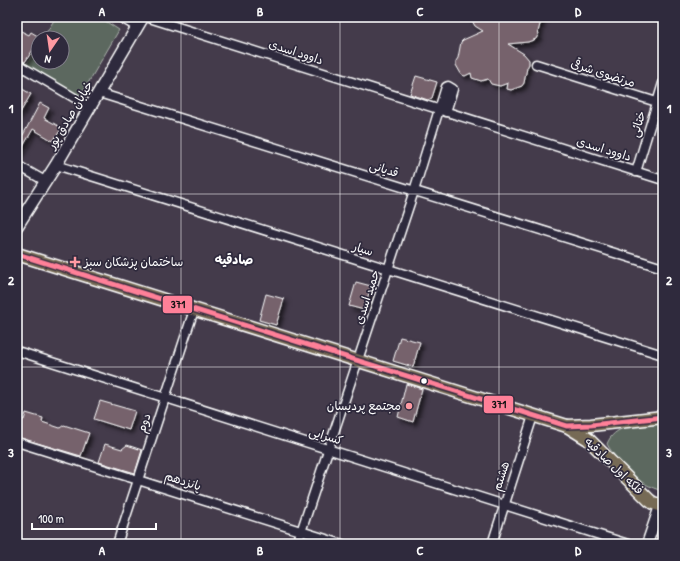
<svg xmlns="http://www.w3.org/2000/svg" width="680" height="561" font-family="'Patrick Hand','Playpen Sans Arabic',sans-serif">
<defs>
<filter id="shadow"><feDropShadow dx="3.5" dy="3.5" stdDeviation="2" flood-color="#0009"/></filter>
</defs>
<rect width="100%" height="100%" fill="#443b4b"/>
<filter id="ink" filterUnits="userSpaceOnUse"><feTurbulence type="fractalNoise" baseFrequency=".025" numOctaves="2"/><feDisplacementMap in="SourceGraphic" scale="8" xChannelSelector="R" yChannelSelector="G"/><feConvolveMatrix kernelMatrix="1 2 1 2 8 2 1 2 1" color-interpolation-filters="sRGB"/></filter>
<g filter="url(#ink)">
<g fill="#5b685e" stroke="#adb4ae">
<polygon points="56,17 99,17 119,30 80,97 26,65 38,46 38,62 62,62 62,38 43,38"/>
<path d="M650,423L663,425V491C638,485 619,465 607,444C614,426 634,425 650,423Z"/>
</g>
<g fill="#76626c" stroke="#fff" filter="url(#shadow)">
<polygon points="470,17 542,17 538,32 539,33 536,39 528,42 508,44 524,54 529,60 529,64 527,68 524,83 522,86 511,90 507,89 508,83 500,86 491,84 488,79 481,81 472,78 471,73 465,76 462,75 460,72 456,65 456,61 458,58 461,42 463,40 483,31 475,26"/>
<polygon points="17,29 29,35 31,32 41,38 38,38 38,42 25,62 17,59"/>
<polygon points="416,76 437,82 432,98 428,100 410,94"/>
<polygon points="17,86 31,94 17,118"/>
<polygon points="40,103 49,108 44,118 62,128 53,141 33,129 17,157 17,131 23,135"/>
<polygon points="356,282 371,286 364,310 349,306"/>
<polygon points="266,294 284,299 276,325 259,320"/>
<polygon points="400,337 420,342 413,367 393,361"/>
<polygon points="406,384 422,389 413,422 398,417"/>
<polygon points="100,401 135,411 129,430 94,419"/>
<polygon points="26,413 43,418 42,422 60,428 64,425 89,433 81,456 17,437 17,418 24,420"/>
<polygon points="105,444 122,449 127,445 142,450 135,473 99,462"/>
</g>
<g fill="none" stroke-linecap="round" stroke-linejoin="round">
<g stroke="#fff" stroke-width="11">
<g id="minor">
<polyline points="120,17 137,27"/>
<polyline points="146,17 663,180"/>
<polyline points="17,64 90,107"/>
<polyline points="536,64 663,104"/>
<polyline points="99,93 663,268"/>
<polyline points="17,165 45,181"/>
<polyline points="56,165 663,355"/>
<polyline points="636,172 663,83"/>
<polyline points="17,351 628,544"/>
<polyline points="17,442 342,544"/>
<polyline points="117,544 194,310"/>
<polyline points="297,544 414,191 445,90 446,87 448,86 453,89 446,112"/>
<polyline points="492,544 533,416"/>
</g>
</g>
<g stroke="#fff" stroke-width="13">
<polyline id="tertiary" points="647,544 660,506"/>
</g>
<g stroke="#fff" stroke-width="14">
<polyline id="secondary" points="17,226 56,165 143,17"/>
</g>
<g stroke="#fff" stroke-width="15">
<g id="primary">
<polyline points="17,254 567,426 588,439 649,500 653,503 663,506"/>
<polyline points="567,426 591,425 663,417"/>
</g>
</g>
<use href="#minor" stroke="#2f2a3d" stroke-width="8"/>
<use href="#tertiary" stroke="#2f2a3d" stroke-width="10"/>
<use href="#secondary" stroke="#2f2a3d" stroke-width="11"/>
<use href="#primary" stroke="#766a54" stroke-width="12"/>
<g stroke="#2f2a3d" stroke-width="8">
<polyline id="bus-1" points="17,254 567,426 591,425 663,417"/>
</g>
<use href="#bus-1" stroke="#ff8098" stroke-width="5"/>
</g>
</g>
<path fill="none" stroke="#fff" stroke-width="1" stroke-opacity="0.55" d="M181,17V544M340,17V544M499,17V544M17,194H663M17,367H663"/>
<g fill="#ff9aa2" stroke="#2f2a3d" stroke-width="1.5">
<path d="M73 256h4v4h4v4h-4v4h-4v-4h-4v-4h4z"/>
<circle cx="409" cy="406" r="4"/>
</g>
<circle fill="#fff" stroke="#2f2a3d" stroke-width="1.5" cx="424" cy="381" r="3.5"/>
<g text-anchor="middle" stroke-width="3.5" stroke-linejoin="round" paint-order="stroke">
<g font-size="12" fill="#fff" stroke="#2f2a3d">
<text transform="translate(296 52) rotate(18)" y="4">داوود اسدی</text>
<text transform="translate(603 73) rotate(18)" y="4">مرتضوی شرقی</text>
<text transform="translate(70 115) rotate(-59)" y="4">خیابان صادق پور</text>
<text transform="translate(638 124) rotate(-73)" y="4">ختائی</text>
<text transform="translate(604 149) rotate(17)" y="4">داوود اسدی</text>
<text transform="translate(384 169) rotate(17)" y="4">قدیانی</text>
<text transform="translate(363 249) rotate(17)" y="4">سیار</text>
<text transform="translate(367 297) rotate(-72)" y="4">حمید اسدی</text>
<text transform="translate(144 423) rotate(-72)" y="4">دوم</text>
<text transform="translate(326 436) rotate(17)" y="4">کسرایی</text>
<text transform="translate(614 466) rotate(44)" y="4">فلکه اول صادقیه</text>
<text transform="translate(501 476) rotate(-72)" y="4">هشتم</text>
<text transform="translate(183 481) rotate(18)" y="4">پانزدهم</text>
</g>
<g font-size="12" fill="#fff" stroke="#2f2a3d" text-anchor="start">
<text x="84" y="266">ساختمان پزشکان سبز</text>
<text x="401" y="410" text-anchor="end">مجتمع پردیسان</text>
</g>
<g font-size="13" font-weight="bold" fill="#fff" stroke="#2f2a3d">
<text x="234" y="264">صادقیه</text>
</g>
</g>
<g stroke="#2f2a3d" stroke-width="1.5">
<rect x="162" y="295" width="31" height="19" rx="4" fill="#ff8098"/>
<rect x="483" y="395" width="31" height="19" rx="4" fill="#ff8098"/>
</g>
<g font-size="11" text-anchor="middle" font-weight="bold" fill="#111">
<text x="178" y="308">371</text>
<text x="499" y="408">371</text>
</g>
<rect width="680" height="561" fill="none" stroke="#2f2a3d" stroke-width="44"/>
<g transform="translate(50 50) rotate(193)"><circle r="19" fill="#2f2a3d" stroke="#827f8b"/>
<path d="M0-3L7 15L0 10L-7 15Z" fill="#ff9aa2"/>
<text y="-6" font-size="11" font-weight="bold" text-anchor="middle" fill="#ffffff">N</text>
</g>
<path d="M32 523v6h124v-6" fill="none" stroke="#ffffff" stroke-width="2"/>
<text x="38" y="523" font-size="12" fill="#ffffff" stroke="#2f2a3d" stroke-width="3" paint-order="stroke">100 m</text>
<rect x="22" y="22" width="636" height="517" fill="none" stroke="#fff" stroke-width="1.5"/>
<g font-size="13" text-anchor="middle" font-weight="bold" fill="#fff">
<text x="102" y="16">A</text>
<text x="260" y="16">B</text>
<text x="420" y="16">C</text>
<text x="578" y="16">D</text>
<text x="11" y="113">1</text>
<text x="669" y="113">1</text>
<text x="11" y="285">2</text>
<text x="669" y="285">2</text>
<text x="11" y="457">3</text>
<text x="669" y="457">3</text>
<text x="102" y="555">A</text>
<text x="260" y="555">B</text>
<text x="420" y="555">C</text>
<text x="578" y="555">D</text>
</g>
</svg>
